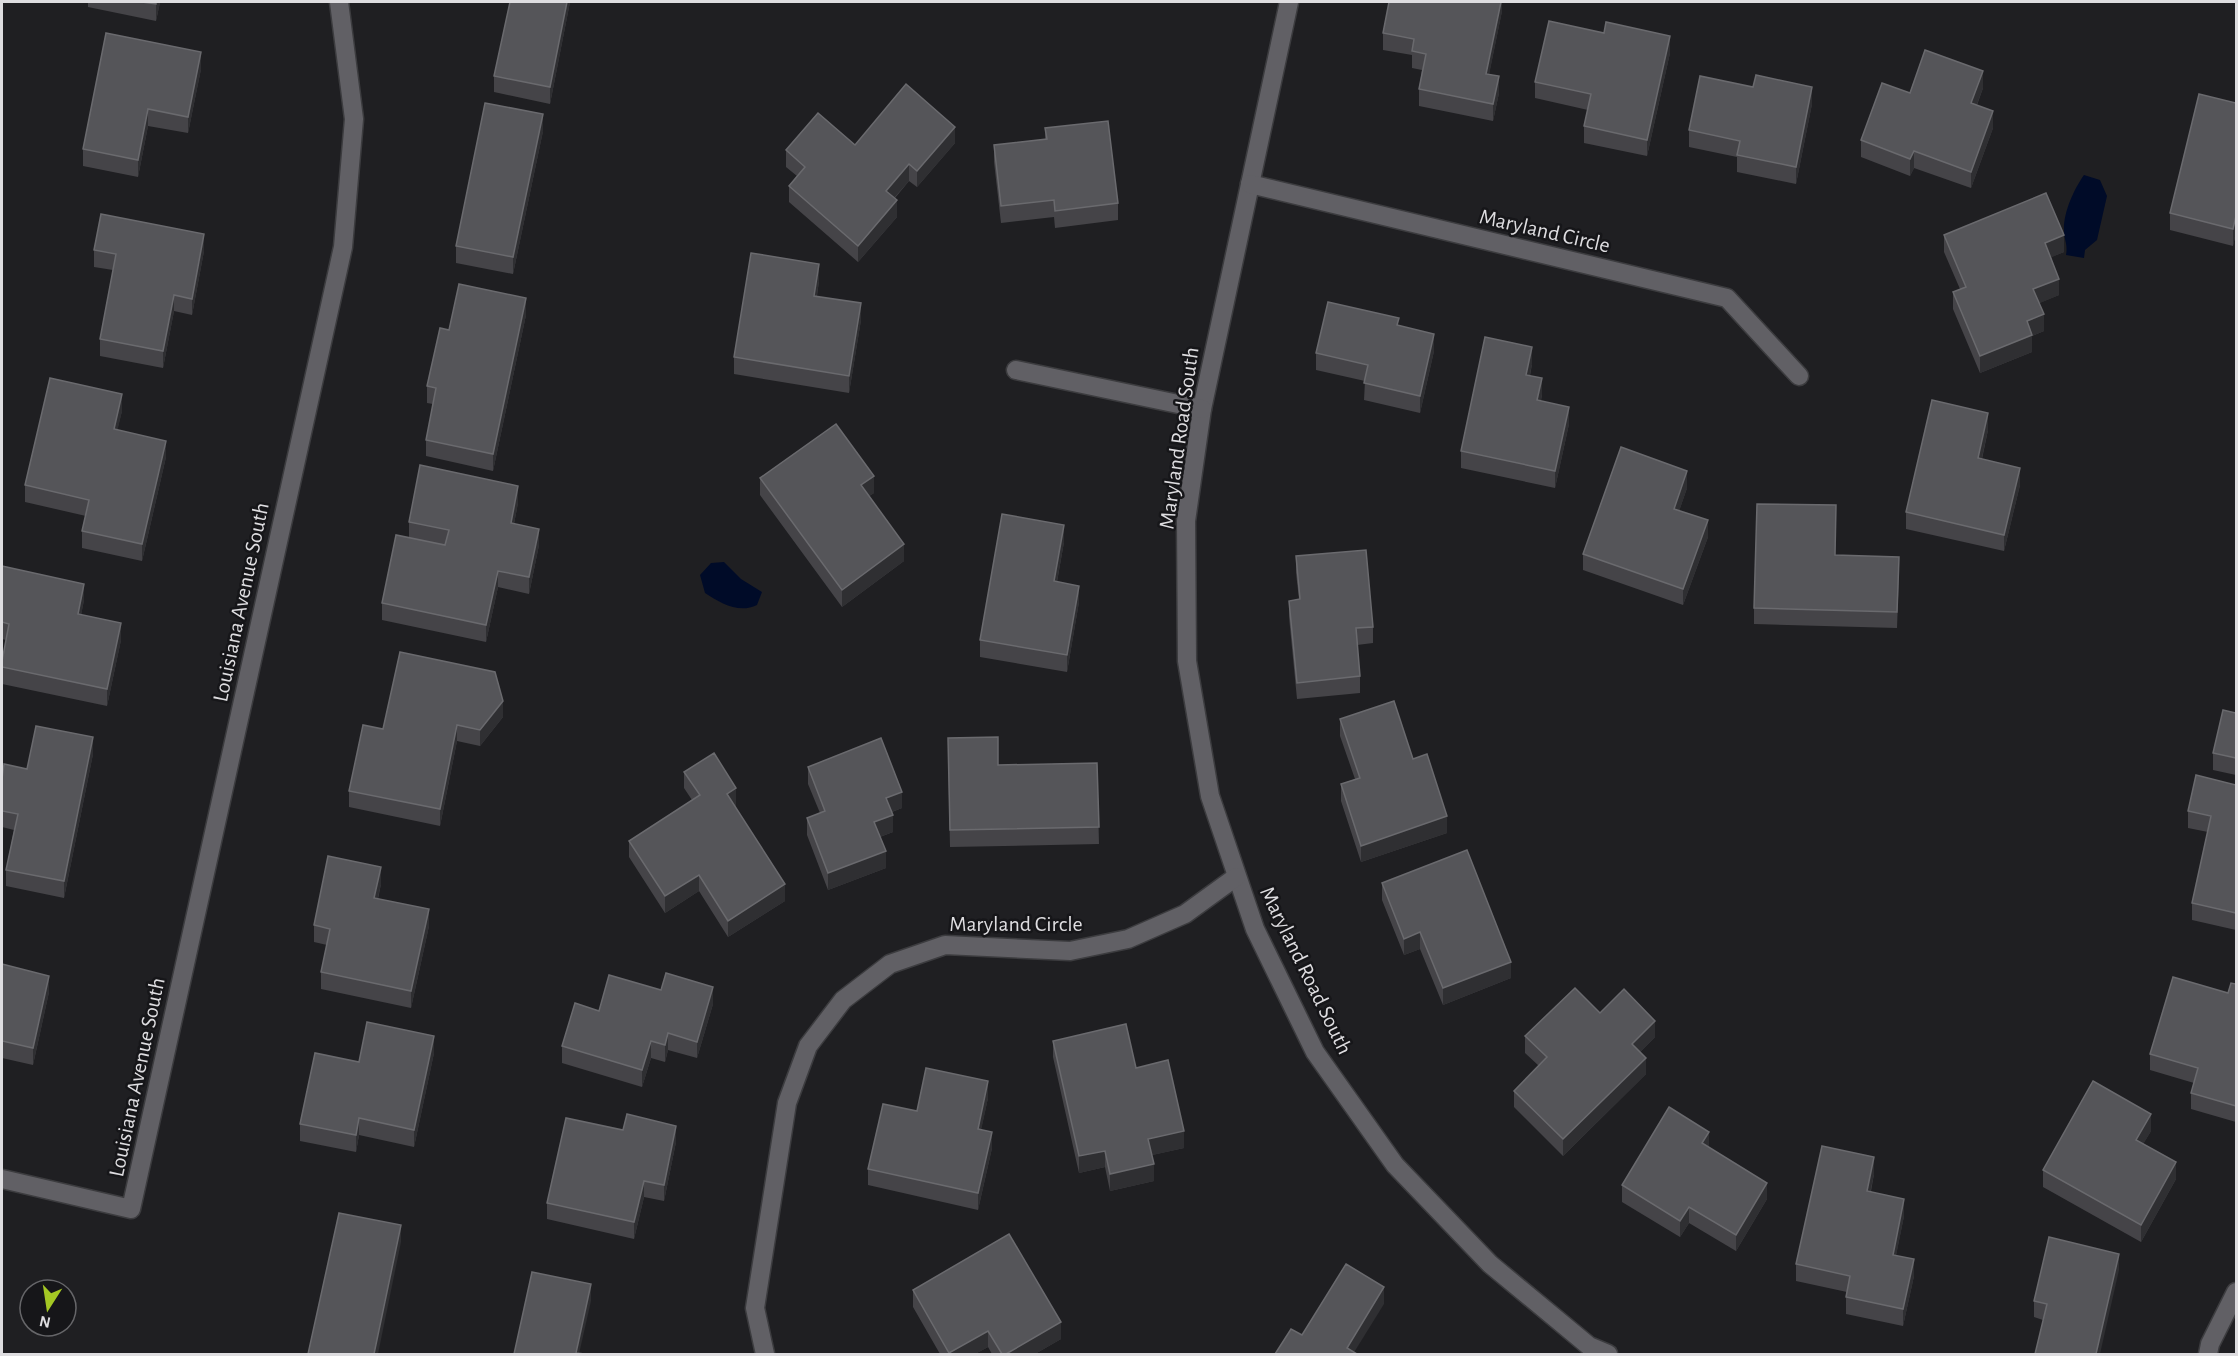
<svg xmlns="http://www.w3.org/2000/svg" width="2238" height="1356" font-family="'Alegreya Sans',sans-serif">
<rect width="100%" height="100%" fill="#1f1f22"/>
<g fill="#000b28">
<path d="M2084,175L2100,180L2107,196L2097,240L2085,250L2084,258L2066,255C2068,244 2064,240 2064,231C2063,213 2074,189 2084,175Z"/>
<path d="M724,562L741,579L762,592L757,605C739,614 720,603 705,593L700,575L711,563Z"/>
</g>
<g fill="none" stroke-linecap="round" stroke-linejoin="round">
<g stroke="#3c3c3f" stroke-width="21">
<g id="street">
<polyline points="1289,2 1202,409 1186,521 1187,661 1210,796 1255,929 1315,1052 1395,1165 1490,1264 1589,1346 1608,1354"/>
<polyline points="1250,184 1727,298 1799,376"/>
<polyline points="1016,370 1202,409"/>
<polyline points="2,1179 131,1209 343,247 354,119 339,2"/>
<polyline points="765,1354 755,1308 787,1103 808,1046 843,1000 890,964 945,945 1070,951 1128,939 1185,914 1236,877"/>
<polyline points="2208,1354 2210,1344 2236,1292"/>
</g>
</g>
<use href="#street" stroke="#616065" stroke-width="18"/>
</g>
<g fill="#454448">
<polygon points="88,2 160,2 156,21 88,7"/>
<polygon points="509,2 570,2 550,104 494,92 494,76 510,2"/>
<polygon points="1502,2 1502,11 1489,74 1499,93 1493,121 1419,106 1419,89 1422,70 1412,68 1412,55 1383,50 1383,33"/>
<polygon points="1670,53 1647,156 1584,143 1584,126 1588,110 1535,98 1535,82"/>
<polygon points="201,69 188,133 148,126 138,177 83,166 83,149"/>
<polygon points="1983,88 1977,105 1993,128 1971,188 1914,168 1910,176 1861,157 1861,140 1910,93"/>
<polygon points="2236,103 2236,232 2233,246 2170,230 2170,213"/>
<polygon points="1812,104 1796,184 1737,172 1737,157 1689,147 1689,130"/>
<polygon points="1045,128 1118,203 1118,220 1055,228 1054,217 1001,223 994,162 994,145 1045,139"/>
<polygon points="543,131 513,274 456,263 456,246"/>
<polygon points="955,143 917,187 909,181 895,198 897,217 858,262 789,202 789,186 797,176 786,167 786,150 855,145"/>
<polygon points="1944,235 2064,252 2051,257 2059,295 2039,303 2044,331 2032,336 2032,352 1980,373 1953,309 1953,292 1960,289 1944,252"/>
<polygon points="94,250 204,251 192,315 174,311 163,368 100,356 100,339 113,270 94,267"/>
<polygon points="819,281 817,296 861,320 849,393 734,374 734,357"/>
<polygon points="526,315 493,471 426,456 426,440 433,404 427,403 427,386 449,330"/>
<polygon points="1399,326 1434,351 1420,413 1364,400 1365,381 1316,370 1316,353"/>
<polygon points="1532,364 1530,376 1542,394 1541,401 1569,424 1555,488 1461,468 1461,451"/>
<polygon points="122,411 117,430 166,457 142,561 82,548 82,531 86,516 25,502 25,485"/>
<polygon points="1988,430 1982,459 2020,485 2004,551 1906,529 1906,512"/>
<polygon points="760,478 874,493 869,496 904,561 842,607 760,495"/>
<polygon points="1687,488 1679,511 1708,537 1683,605 1583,570 1583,554"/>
<polygon points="518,503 514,524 539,545 529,594 498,587 486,642 382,620 382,603 409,538 409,522"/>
<polygon points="1064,542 1057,582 1079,602 1067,672 980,657 980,640"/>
<polygon points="1835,555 1899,573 1897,628 1754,624 1754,608"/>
<polygon points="1296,556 1373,627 1373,643 1357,645 1360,676 1360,693 1297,699 1289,617 1289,601 1299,599 1296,573"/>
<polygon points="2,566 84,600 81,615 121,640 107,706 2,684 2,661 6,640 2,639"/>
<polygon points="2236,713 2236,775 2213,770 2213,753"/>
<polygon points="503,717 480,746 457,741 440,826 349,807 349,791 383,729"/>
<polygon points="1340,719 1447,833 1361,862 1341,801 1341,784 1355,779 1340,736"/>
<polygon points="93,754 64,898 6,886 6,870 14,830 2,827 2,779 27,769"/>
<polygon points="948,754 998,765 1097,763 1099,844 950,847"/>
<polygon points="808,767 902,808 892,812 893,832 880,837 886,868 828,890 807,835 807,818 820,813 808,784"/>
<polygon points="684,772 736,805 735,806 785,901 728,937 699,891 665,913 629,857 629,841 692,800 684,788"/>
<polygon points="2236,785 2236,930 2192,920 2192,903 2208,832 2188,828 2188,811"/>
<polygon points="1382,883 1511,978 1443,1005 1420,949 1404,955 1382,900"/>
<polygon points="381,884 378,899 429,926 411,1008 321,989 321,972 327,945 314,942 314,925"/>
<polygon points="2,964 49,992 33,1065 2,1058"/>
<polygon points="2236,984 2236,1122 2191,1109 2191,1093 2194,1083 2150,1070 2150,1054 2228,993"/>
<polygon points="661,990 713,1004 697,1058 668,1050 665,1062 651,1058 642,1087 562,1063 562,1046 599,1011"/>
<polygon points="1600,1013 1655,1037 1640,1052 1646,1074 1563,1156 1514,1107 1514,1091 1539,1066 1525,1053 1525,1036"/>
<polygon points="1053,1041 1136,1068 1184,1148 1152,1155 1154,1181 1110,1191 1105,1167 1079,1173 1053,1057"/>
<polygon points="434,1053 414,1147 359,1135 356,1152 300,1141 300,1124 359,1062"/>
<polygon points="988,1098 981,1129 992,1148 978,1210 868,1185 868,1169 917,1111"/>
<polygon points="2151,1131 2143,1144 2176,1179 2141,1242 2043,1187 2043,1170"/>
<polygon points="676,1142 664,1201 644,1197 634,1239 547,1219 547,1203"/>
<polygon points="1709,1148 1767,1199 1736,1251 1689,1223 1680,1237 1622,1202 1622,1185"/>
<polygon points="1874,1174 1871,1191 1904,1216 1896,1255 1914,1276 1903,1326 1846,1314 1846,1297 1847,1292 1796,1281 1796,1264"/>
<polygon points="2119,1270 2043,1320 2034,1317 2034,1301"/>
<polygon points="913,1290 1061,1339 1035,1354 992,1354 988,1347 975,1354 940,1354 913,1307"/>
</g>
<g fill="#2f2f32">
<polygon points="156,2 160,2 156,21"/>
<polygon points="567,2 570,2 550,104 550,87"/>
<polygon points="1501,2 1502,2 1502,11 1486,90 1486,74"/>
<polygon points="1670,36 1670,53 1647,156 1647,140"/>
<polygon points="201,52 201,69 188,133 188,117"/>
<polygon points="1983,71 1983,88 1971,120 1971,103"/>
<polygon points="1499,76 1499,93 1493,121 1493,104"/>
<polygon points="1812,87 1812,104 1796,184 1796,167"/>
<polygon points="148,109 148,126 138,177 138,160"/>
<polygon points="1993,111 1993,128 1971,188 1971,172"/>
<polygon points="543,114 543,131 513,274 513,257"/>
<polygon points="955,127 955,143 917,187 917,171"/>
<polygon points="1914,151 1914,168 1910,176 1910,159"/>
<polygon points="909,164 909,181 886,207 886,191"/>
<polygon points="897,200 897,217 858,262 858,246"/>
<polygon points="2236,216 2236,232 2233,246 2233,229"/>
<polygon points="204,234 204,251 192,315 192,299"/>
<polygon points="2064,235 2064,252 2045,260 2045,243"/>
<polygon points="819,264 819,281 814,312 814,296"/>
<polygon points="2059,279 2059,295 2033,306 2033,289"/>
<polygon points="174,295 174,311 163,368 163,351"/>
<polygon points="526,298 526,315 493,471 493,454"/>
<polygon points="861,303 861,320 849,393 849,376"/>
<polygon points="2044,314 2044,331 2032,336 2032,352 1980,373 1980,356 2027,321"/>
<polygon points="1434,334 1434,351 1420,413 1420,396"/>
<polygon points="1532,347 1532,364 1526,392 1526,375"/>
<polygon points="1542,378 1542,394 1537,417 1537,400"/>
<polygon points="122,394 122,411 114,445 114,429"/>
<polygon points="1569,407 1569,424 1555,488 1555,471"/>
<polygon points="1988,413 1988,430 1978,475 1978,458"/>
<polygon points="166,441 166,457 142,561 142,544"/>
<polygon points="2020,468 2020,485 2004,551 2004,535"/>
<polygon points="1687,471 1687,488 1674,526 1674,509"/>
<polygon points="874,476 874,493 861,502 861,485"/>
<polygon points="518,486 518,503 511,539 511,523"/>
<polygon points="1708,520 1708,537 1683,605 1683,589"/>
<polygon points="1064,525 1064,542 1054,598 1054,581"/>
<polygon points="539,529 539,545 529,594 529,577"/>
<polygon points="904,544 904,561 842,607 842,590"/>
<polygon points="498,571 498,587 486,642 486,625"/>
<polygon points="84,584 84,600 78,631 78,614"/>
<polygon points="1079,586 1079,602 1067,672 1067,655"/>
<polygon points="121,623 121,640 107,706 107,689"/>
<polygon points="503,701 503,717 480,746 480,730"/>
<polygon points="457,725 457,741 440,826 440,809"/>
<polygon points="93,737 93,754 64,898 64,881"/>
<polygon points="736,788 736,805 727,811 727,794"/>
<polygon points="902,792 902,808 886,814 886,798"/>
<polygon points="893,815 893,832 874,839 874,822"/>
<polygon points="1447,816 1447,833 1361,862 1361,846"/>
<polygon points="886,851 886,868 828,890 828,873"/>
<polygon points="381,867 381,884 374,914 374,898"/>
<polygon points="699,875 699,891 665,913 665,896"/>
<polygon points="785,884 785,901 728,937 728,921"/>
<polygon points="429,909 429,926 411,1008 411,991"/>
<polygon points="1420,932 1420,949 1404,955 1404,939"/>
<polygon points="1511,962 1511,978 1443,1005 1443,988"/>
<polygon points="49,976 49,992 33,1065 33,1048"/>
<polygon points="713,987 713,1004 697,1058 697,1042"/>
<polygon points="1655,1021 1655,1037 1632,1060 1632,1044"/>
<polygon points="668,1033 668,1050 665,1062 665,1045"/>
<polygon points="434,1036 434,1053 414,1147 414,1130"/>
<polygon points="651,1041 651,1058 642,1087 642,1070"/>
<polygon points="1646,1058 1646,1074 1563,1156 1563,1139"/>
<polygon points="988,1081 988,1098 978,1145 978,1129"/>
<polygon points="2151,1114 2151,1131 2136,1156 2136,1140"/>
<polygon points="359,1118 359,1135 356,1152 356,1135"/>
<polygon points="676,1126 676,1142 664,1201 664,1185"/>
<polygon points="1184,1131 1184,1148 1148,1156 1148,1139"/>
<polygon points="992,1132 992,1148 978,1210 978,1193"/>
<polygon points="1709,1132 1709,1148 1702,1143"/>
<polygon points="1105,1151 1105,1167 1079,1173 1079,1156"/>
<polygon points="1874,1157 1874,1174 1867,1207 1867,1191"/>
<polygon points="2176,1162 2176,1179 2141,1242 2141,1225"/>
<polygon points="1154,1164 1154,1181 1110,1191 1110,1174"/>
<polygon points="644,1181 644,1197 634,1239 634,1222"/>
<polygon points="1767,1183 1767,1199 1736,1251 1736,1235"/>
<polygon points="1904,1199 1904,1216 1893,1271 1893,1255"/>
<polygon points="1689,1207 1689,1223 1680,1237 1680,1221"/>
<polygon points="401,1225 401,1242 378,1354 374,1354"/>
<polygon points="2119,1254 2119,1270 2100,1354 2096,1354"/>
<polygon points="1914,1259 1914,1276 1903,1326 1903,1309"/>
<polygon points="591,1284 591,1301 579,1354 576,1354"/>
<polygon points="1384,1287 1384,1304 1353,1354 1347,1348"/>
<polygon points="1061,1322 1061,1339 1035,1354 1006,1354"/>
<polygon points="988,1331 988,1347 975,1354 949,1354 949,1353"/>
</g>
<g fill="#555559" stroke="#6a6a6e" stroke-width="1.5">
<polygon points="142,2 156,2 156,4"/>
<polygon points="510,2 567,2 550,87 494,76"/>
<polygon points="1389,2 1501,2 1486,74 1499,76 1493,104 1419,89 1426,54 1412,51 1414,39 1383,33"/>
<polygon points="1549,21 1604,33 1606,22 1670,36 1647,140 1584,126 1591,94 1535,82"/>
<polygon points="106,33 201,52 188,117 148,109 138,160 83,149"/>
<polygon points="1925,50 1983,71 1971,103 1993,111 1971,172 1914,151 1910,159 1861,140 1882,83 1910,93"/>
<polygon points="1756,75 1812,87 1796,167 1737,155 1740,141 1689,130 1700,76 1753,87"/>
<polygon points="906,84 955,127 917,171 909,164 886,191 897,200 858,246 789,186 805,167 786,150 818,113 855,145"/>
<polygon points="2199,94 2236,103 2236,216 2233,229 2170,213"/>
<polygon points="485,103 543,114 513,257 456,246"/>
<polygon points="1108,121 1118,203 1055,211 1054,200 1001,206 994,145 1047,139 1045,128"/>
<polygon points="2046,193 2064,235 2045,243 2059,279 2033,289 2044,314 2027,321 2032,335 1980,356 1953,292 1966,287 1944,235"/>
<polygon points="101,214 204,234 192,299 174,295 163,351 100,339 116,254 94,250"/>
<polygon points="751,253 819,264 814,296 861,303 849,376 734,357"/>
<polygon points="459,284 526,298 493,454 426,440 436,388 427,386 440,328 449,330"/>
<polygon points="1328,302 1399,318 1397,325 1434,334 1420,396 1364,383 1368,365 1316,353"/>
<polygon points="1485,337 1532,347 1526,375 1542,378 1537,400 1569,407 1555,471 1461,451"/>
<polygon points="50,378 122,394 114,429 166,441 142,544 82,531 89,500 25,485"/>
<polygon points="1932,400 1988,413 1978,458 2020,468 2004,535 1906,512"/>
<polygon points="836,424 874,476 861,485 904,544 842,590 760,478"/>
<polygon points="1621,447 1687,471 1674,509 1708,520 1683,589 1583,554"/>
<polygon points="420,465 518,486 511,523 539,529 529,577 498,571 486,625 382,603 396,535 445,545 449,530 409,522"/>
<polygon points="1757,504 1836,505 1835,555 1899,557 1897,612 1754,608"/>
<polygon points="1002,514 1064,525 1054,581 1079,586 1067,655 980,640"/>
<polygon points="1366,550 1373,627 1356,628 1360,676 1297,683 1289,601 1300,599 1296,556"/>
<polygon points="2,566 84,584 78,614 121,623 107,689 2,667 2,661 9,624 2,622"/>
<polygon points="400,652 495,672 503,701 480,730 457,725 440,809 349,791 363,725 383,729"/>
<polygon points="1394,701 1413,759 1427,754 1447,816 1361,846 1341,784 1360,778 1340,719"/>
<polygon points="2223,710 2236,713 2236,758 2213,753"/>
<polygon points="36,726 93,737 64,881 6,870 18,814 2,811 2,779 4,764 27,769"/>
<polygon points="998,737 998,765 1097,763 1099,827 950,830 948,738"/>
<polygon points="881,738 902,792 886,798 893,815 874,822 886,851 828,873 807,818 825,811 808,767"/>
<polygon points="714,753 736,788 727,794 785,884 728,921 699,875 665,896 629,841 700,795 684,772"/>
<polygon points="2196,775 2236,785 2236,913 2192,903 2211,816 2188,811"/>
<polygon points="1467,850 1511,962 1443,988 1420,932 1404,939 1382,883"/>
<polygon points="328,856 381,867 374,898 429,909 411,991 321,972 330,929 314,925"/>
<polygon points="2,964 49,976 33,1048 2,1041"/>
<polygon points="666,973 713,987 697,1042 668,1033 665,1045 651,1041 642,1070 562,1046 575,1003 599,1011 609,975 661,990"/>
<polygon points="2173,977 2228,993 2231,983 2236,984 2236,1106 2191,1093 2198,1068 2150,1054"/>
<polygon points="1575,988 1600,1013 1624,989 1655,1021 1632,1044 1646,1058 1563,1139 1514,1091 1547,1057 1525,1036"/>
<polygon points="367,1022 434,1036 414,1130 359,1118 356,1135 300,1124 315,1053 359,1062"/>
<polygon points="1126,1024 1136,1068 1168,1060 1184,1131 1148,1139 1154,1164 1110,1174 1105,1151 1079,1156 1053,1041"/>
<polygon points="926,1068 988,1081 978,1129 992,1132 978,1193 868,1169 883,1104 917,1111"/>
<polygon points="2093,1081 2151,1114 2136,1140 2176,1162 2141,1225 2043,1170"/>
<polygon points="1669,1107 1709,1132 1702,1143 1767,1183 1736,1235 1689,1207 1680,1221 1622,1185"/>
<polygon points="627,1114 676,1126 664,1185 644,1181 634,1222 547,1203 566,1118 623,1130"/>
<polygon points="1822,1146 1874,1157 1867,1191 1904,1199 1893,1255 1914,1259 1903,1309 1846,1297 1850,1276 1796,1264"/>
<polygon points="339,1213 401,1225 374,1354 308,1354"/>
<polygon points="1009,1234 1061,1322 1006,1354 1002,1354 988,1331 949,1353 913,1290"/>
<polygon points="2049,1237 2119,1254 2096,1354 2035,1354 2047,1304 2034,1301"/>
<polygon points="1346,1264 1384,1287 1347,1348 1357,1354 1275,1354 1291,1329 1302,1335"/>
<polygon points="532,1272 591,1284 576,1353 585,1354 514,1354"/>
</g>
<g text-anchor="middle" stroke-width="5" stroke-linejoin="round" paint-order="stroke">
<g font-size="22" fill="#dedde0" stroke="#161619">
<text transform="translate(1545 230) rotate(13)" y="8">Maryland Circle</text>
<text transform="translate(1178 438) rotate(-82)" y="8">Maryland Road South</text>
<text transform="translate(240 602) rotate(-78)" y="8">Louisiana Avenue South</text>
<text x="1016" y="931">Maryland Circle</text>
<text transform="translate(1307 970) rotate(64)" y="8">Maryland Road South</text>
<text transform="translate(136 1077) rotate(-78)" y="8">Louisiana Avenue South</text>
</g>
</g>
<rect width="2238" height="1356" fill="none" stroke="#dedde0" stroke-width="6"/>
<g transform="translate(48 1308) rotate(192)"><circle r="28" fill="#161619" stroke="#666669" stroke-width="1.5"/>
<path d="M0-4.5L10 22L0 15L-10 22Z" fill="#a4c824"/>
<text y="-9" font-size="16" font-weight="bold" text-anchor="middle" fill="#dedde0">N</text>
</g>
</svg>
